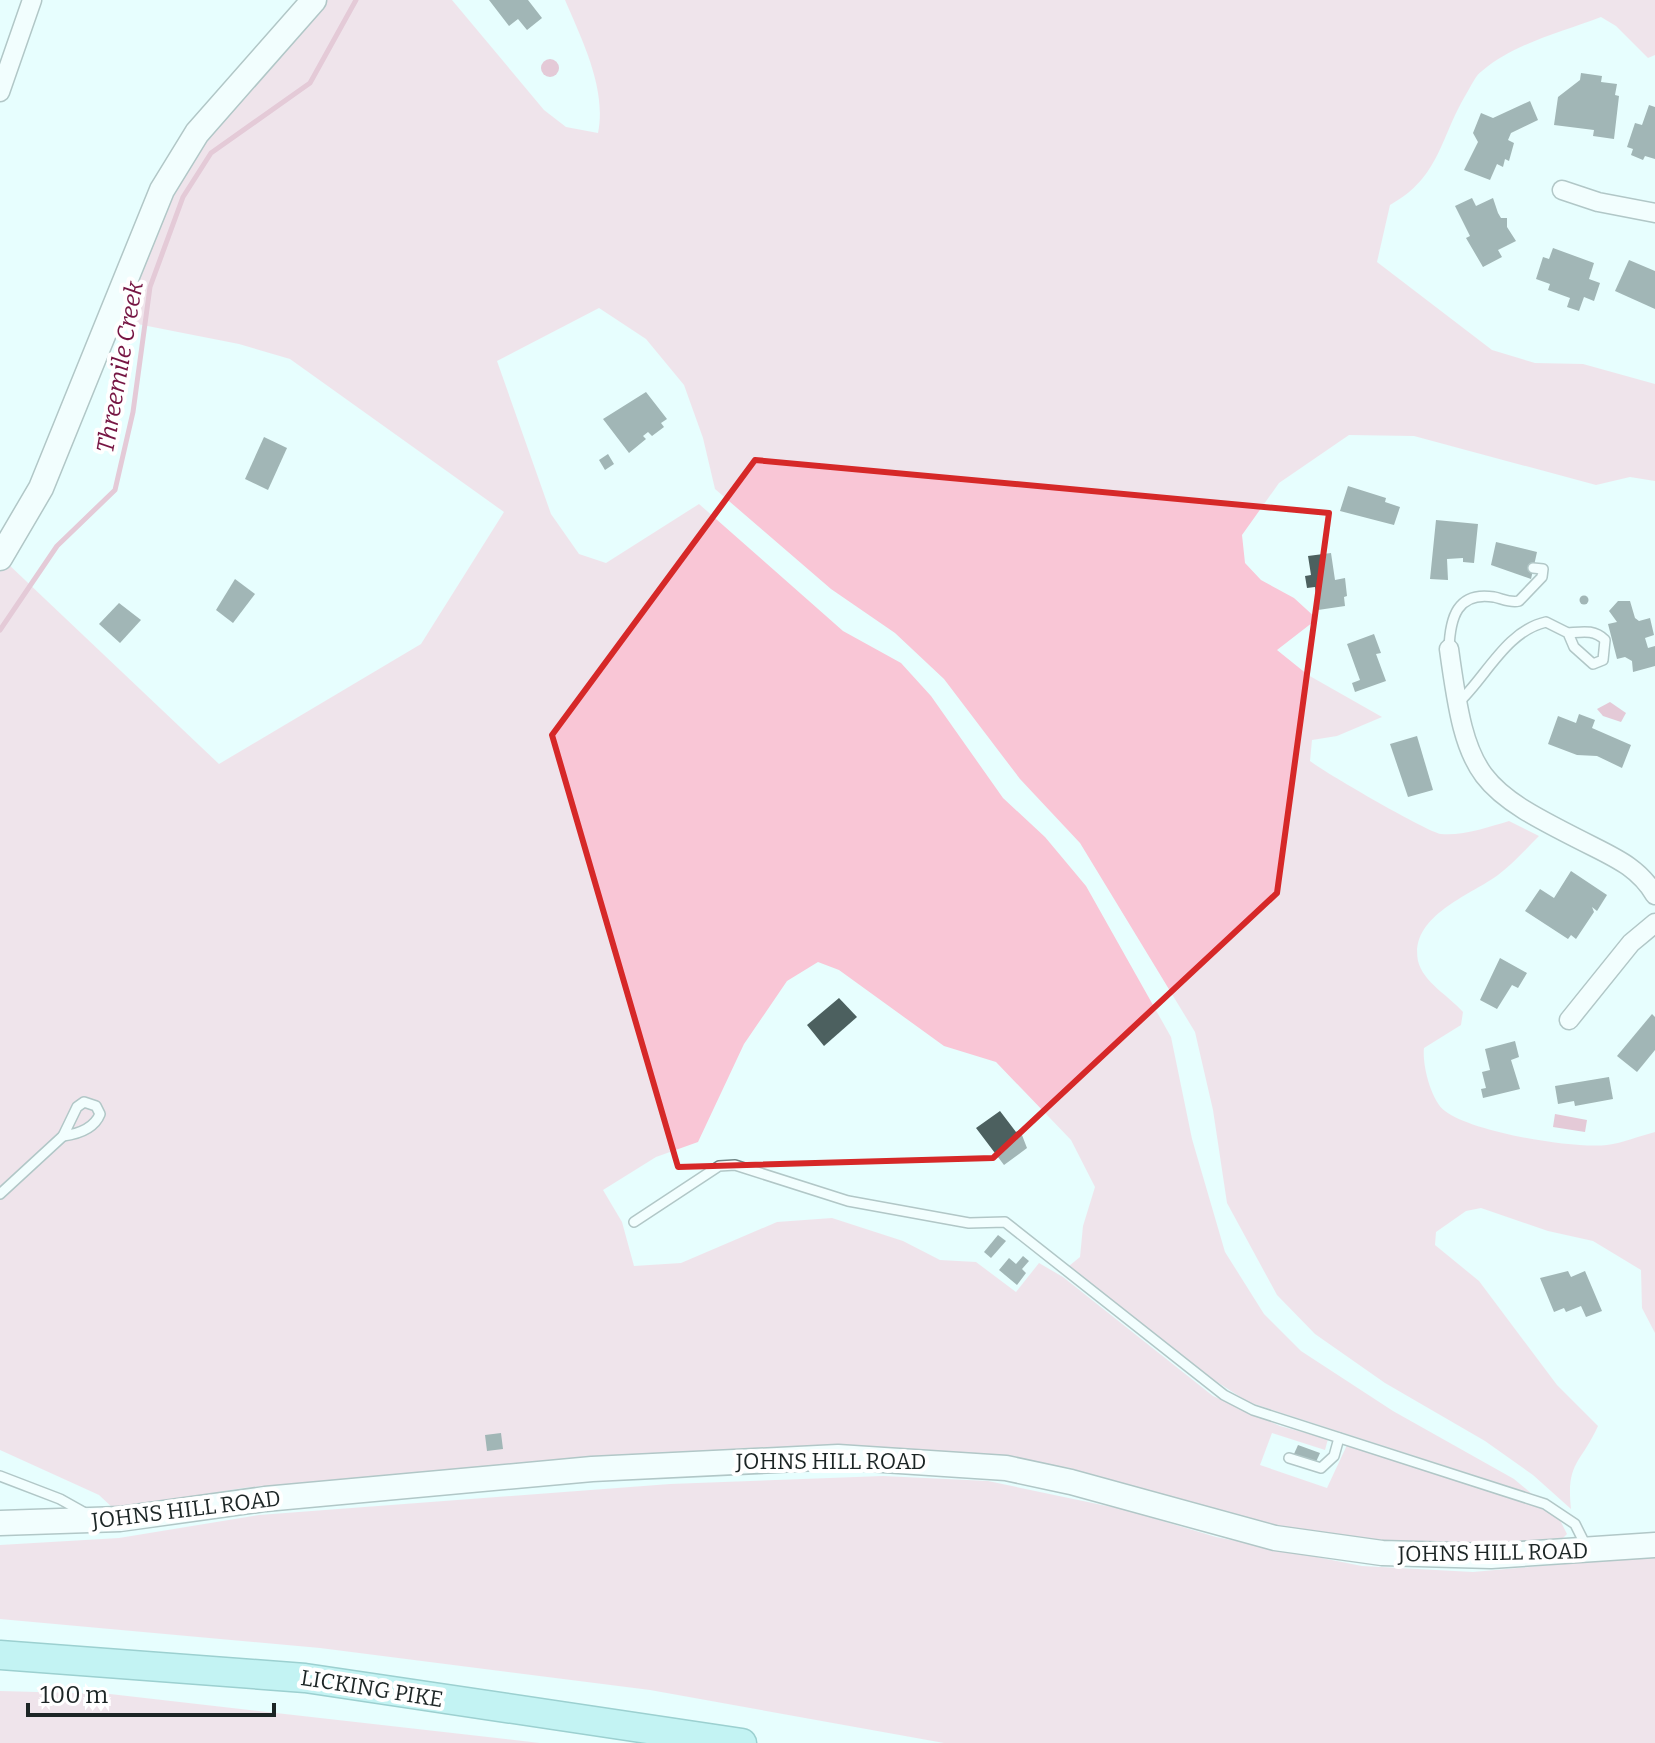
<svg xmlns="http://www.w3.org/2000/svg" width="1655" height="1743" font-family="Bitter,serif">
<rect width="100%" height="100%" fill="#e7fefe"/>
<g fill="#f9c6d6">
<path d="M325,0H452L544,110L566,127L598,133C607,89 582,40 565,0H1655V55L1648,58L1616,26L1601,17C1562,32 1515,43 1482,71C1476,75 1472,84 1468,91C1440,136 1441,177 1390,205L1377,262L1492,350L1535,363L1583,364L1655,384V481L1630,477L1596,485L1414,436L1349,435L1279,483L1242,535L1245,563L1261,580L1294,598L1317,619L1277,650L1308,675L1382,717L1337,736L1312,740L1310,761C1324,772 1427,832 1441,834C1463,836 1489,827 1509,821L1539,836C1526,849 1513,864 1498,875C1471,895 1409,916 1418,961C1423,982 1449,996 1463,1012L1461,1025L1424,1048C1422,1064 1431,1101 1445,1111C1472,1132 1572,1149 1607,1145C1623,1143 1639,1136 1655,1132V1333L1642,1308L1641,1270L1593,1241L1548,1231L1481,1208L1466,1211L1436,1232L1435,1245L1479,1281L1557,1385L1598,1426C1580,1465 1566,1462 1571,1509L1533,1475L1485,1441L1385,1383L1315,1334L1277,1295L1227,1203L1213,1110L1195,1032L1080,843L1020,779L944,679L895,633L831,589L715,489L703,438L684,385L646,339L599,308L497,361L551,514L579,554L606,563L699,504L843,631L901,663L931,696L1003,798L1045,837L1086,886L1171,1037L1192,1139L1225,1252L1264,1314L1301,1351L1393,1411L1514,1479L1532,1494L1248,1402L1214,1380L1069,1266L1080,1257L1083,1226L1095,1187L1071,1140L996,1062L944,1046L839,970L818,962L787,981L744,1044L698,1142L656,1157L603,1190L622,1222L634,1266L681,1263L777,1222L832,1218L903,1241L940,1260L976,1262L1016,1292L1039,1263L1063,1277L1213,1396L1280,1426L1328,1439L1325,1450L1272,1433L1260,1465L1327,1488L1347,1445L1533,1505L1558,1516L1567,1534L1561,1540L1542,1545L1388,1543L1247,1522L1070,1468L980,1454L865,1447L739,1449L422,1472L243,1488L114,1509L99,1495L0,1450V572L6,562L219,764L421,644L504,512L290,359L239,344L117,320L172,189L202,140Z"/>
<polygon points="883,1476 988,1481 1126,1510 1216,1537 1362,1566 1473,1572 1655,1556 1655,1743 944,1743 650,1690 320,1648 0,1619 0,1545 119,1538 259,1515 670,1484"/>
<polygon points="0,1691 110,1694 540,1743 0,1743"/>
</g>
<g fill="#df8ca9">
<circle cx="550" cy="68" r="9"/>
<polygon points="1610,702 1626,713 1621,722 1603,716 1597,709"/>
<polygon points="1555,1114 1587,1120 1585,1132 1553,1127"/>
</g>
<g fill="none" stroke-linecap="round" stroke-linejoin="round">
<polyline stroke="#df8ca9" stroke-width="5" points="0,630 57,546 115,490 133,412 150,287 183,197 211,153 310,83 356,0"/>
</g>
<g fill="#4c605f">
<polygon points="489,0 528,0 542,18 527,30 518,19 509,26"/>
<polygon points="1581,73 1602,76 1601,82 1617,84 1615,95 1619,96 1614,139 1593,136 1594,130 1554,125 1558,97 1580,80"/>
<polygon points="1530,101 1538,120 1511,133 1508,140 1514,143 1509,161 1505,159 1503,167 1497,164 1490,180 1464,170 1478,142 1473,133 1481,113 1493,118"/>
<polygon points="1649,105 1655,107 1655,159 1645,156 1643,160 1631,155 1633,149 1627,147 1635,123 1642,125"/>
<polygon points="1472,198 1476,206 1493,198 1498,213 1501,218 1507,218 1507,227 1516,241 1498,250 1502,257 1483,267 1466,238 1470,236 1455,206"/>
<polygon points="1553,248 1594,263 1589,279 1600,283 1594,301 1584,297 1579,311 1567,307 1570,298 1548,290 1550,284 1536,279 1543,257 1549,259"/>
<polygon points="1629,260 1655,271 1655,309 1615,291"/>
<polygon points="646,392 667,419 661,423 664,427 652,436 648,432 643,436 646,439 629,453 603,419"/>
<polygon points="264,437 287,448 268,490 245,479"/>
<polygon points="608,454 614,464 605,470 599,460"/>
<polygon points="1348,486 1386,498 1385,502 1400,507 1394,525 1340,511"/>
<polygon points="1436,520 1478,524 1474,563 1463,562 1463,558 1447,559 1448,580 1430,579"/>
<polygon points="1496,542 1537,552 1531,579 1491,565"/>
<polygon points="1331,553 1335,580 1345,578 1347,596 1344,597 1345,606 1318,610 1315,587 1307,588 1305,576 1311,575 1308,556"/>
<polygon points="235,579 255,594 233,623 216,610"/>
<circle cx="1584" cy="600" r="4.5"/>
<polygon points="1618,601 1630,601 1635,618 1639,621 1650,618 1654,635 1645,638 1648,648 1655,646 1655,666 1633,672 1632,661 1625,657 1617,659 1608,624 1617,622 1609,611"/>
<polygon points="119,603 141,620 120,643 99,624"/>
<polygon points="1374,634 1381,653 1376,654 1386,681 1355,692 1352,683 1360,680 1347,644"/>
<polygon points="1579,714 1595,720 1592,728 1631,745 1622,768 1597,756 1577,755 1548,744 1558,716 1576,723"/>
<polygon points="1417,736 1433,790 1408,797 1390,744"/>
<polygon points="1571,871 1607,895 1597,911 1592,907 1594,912 1576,939 1571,935 1568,939 1525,911 1540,889 1554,898"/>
<polygon points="1500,958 1527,973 1518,988 1512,985 1497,1009 1480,1000"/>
<polygon points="839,998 857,1017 824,1046 807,1025"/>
<polygon points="1652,1014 1655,1017 1655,1050 1637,1072 1617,1056"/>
<polygon points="1515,1041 1519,1057 1511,1060 1520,1089 1483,1098 1481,1089 1486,1088 1482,1072 1490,1070 1485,1049"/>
<polygon points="1609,1077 1613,1099 1575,1106 1574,1101 1558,1104 1555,1086"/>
<polygon points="1000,1111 1016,1132 1020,1130 1027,1148 1004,1165 976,1128"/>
<polygon points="998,1235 1006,1241 991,1258 984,1252"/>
<polygon points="1023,1256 1029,1261 1022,1269 1026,1273 1017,1285 999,1270 1009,1258 1016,1264"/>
<polygon points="1568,1271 1571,1277 1585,1271 1602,1311 1586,1317 1581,1306 1566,1312 1564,1308 1554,1312 1540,1278"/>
<polygon points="501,1433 503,1449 487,1451 485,1435"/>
<polygon points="1298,1445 1320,1453 1316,1462 1294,1454"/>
</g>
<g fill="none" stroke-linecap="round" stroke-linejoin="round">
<g stroke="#708585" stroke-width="12">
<g id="lane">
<path d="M1449,649C1450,618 1457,591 1494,597C1503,599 1510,603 1519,601L1542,577L1543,569L1533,568"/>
<path d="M1458,703C1486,677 1506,631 1546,622L1568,633L1574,647L1593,664L1603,660L1605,640C1594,629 1582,632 1568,633"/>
<path d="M84,1102L96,1106L100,1114C94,1129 78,1134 63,1136L77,1107Z"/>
<polyline points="0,1194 63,1136"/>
<polyline points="634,1222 719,1166 735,1165 848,1201 969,1223 1005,1222 1224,1395 1253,1410 1545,1504 1575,1524 1588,1550"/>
<polyline points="1289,1458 1321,1468 1334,1456 1339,1438"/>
<polyline points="0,1476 60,1499 85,1513"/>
</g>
</g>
<g stroke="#708585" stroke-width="21">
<g id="street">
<polyline points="0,92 32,0"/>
<polyline points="1562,190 1598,202 1655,213"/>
<path d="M1449,649C1467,781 1476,788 1594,847C1620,860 1640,870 1655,895"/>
<polyline points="1569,1020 1631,943 1655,923"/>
</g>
</g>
<g stroke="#708585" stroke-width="27">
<g id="secondary">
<polyline points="0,558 41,488 162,190 197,133 314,0"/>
<polyline points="0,1523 120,1519 265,1499 592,1469 838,1457 1006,1468 1071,1482 1275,1538 1382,1553 1491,1556 1655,1545"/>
</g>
</g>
<g stroke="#409999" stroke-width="31">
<polyline id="primary" points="0,1655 305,1678 742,1743"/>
</g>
<use href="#lane" stroke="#fff" stroke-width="9"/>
<use href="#street" stroke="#fff" stroke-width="18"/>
<use href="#secondary" stroke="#fff" stroke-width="24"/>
<use href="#primary" stroke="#98e7e7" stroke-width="28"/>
</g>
<path d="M0 0H1655V1743H0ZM755,460L1329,513L1277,893L993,1158L678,1167L552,735Z" fill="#e7fefe" fill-opacity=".55" fill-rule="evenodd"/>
<path fill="none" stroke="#d62828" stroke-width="6" stroke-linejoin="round" d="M755,460L1329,513L1277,893L993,1158L678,1167L552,735Z"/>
<g text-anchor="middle" stroke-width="8" stroke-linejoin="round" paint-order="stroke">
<g font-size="22" fill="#1c2525" stroke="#fff">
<text x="831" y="1469">JOHNS HILL ROAD</text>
<text transform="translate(186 1509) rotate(-7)" y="8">JOHNS HILL ROAD</text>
<text transform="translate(1493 1552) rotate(-1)" y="8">JOHNS HILL ROAD</text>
<text transform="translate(372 1688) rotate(9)" y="8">LICKING PIKE</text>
</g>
<g font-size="24" font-style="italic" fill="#761543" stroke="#fff">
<text transform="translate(120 367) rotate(-80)" y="8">Threemile Creek</text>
</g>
</g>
<path d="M28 1703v12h246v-12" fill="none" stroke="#1c2525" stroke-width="4"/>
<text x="40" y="1703" font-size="24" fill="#1c2525" stroke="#ffffff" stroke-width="6" paint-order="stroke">100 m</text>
</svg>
